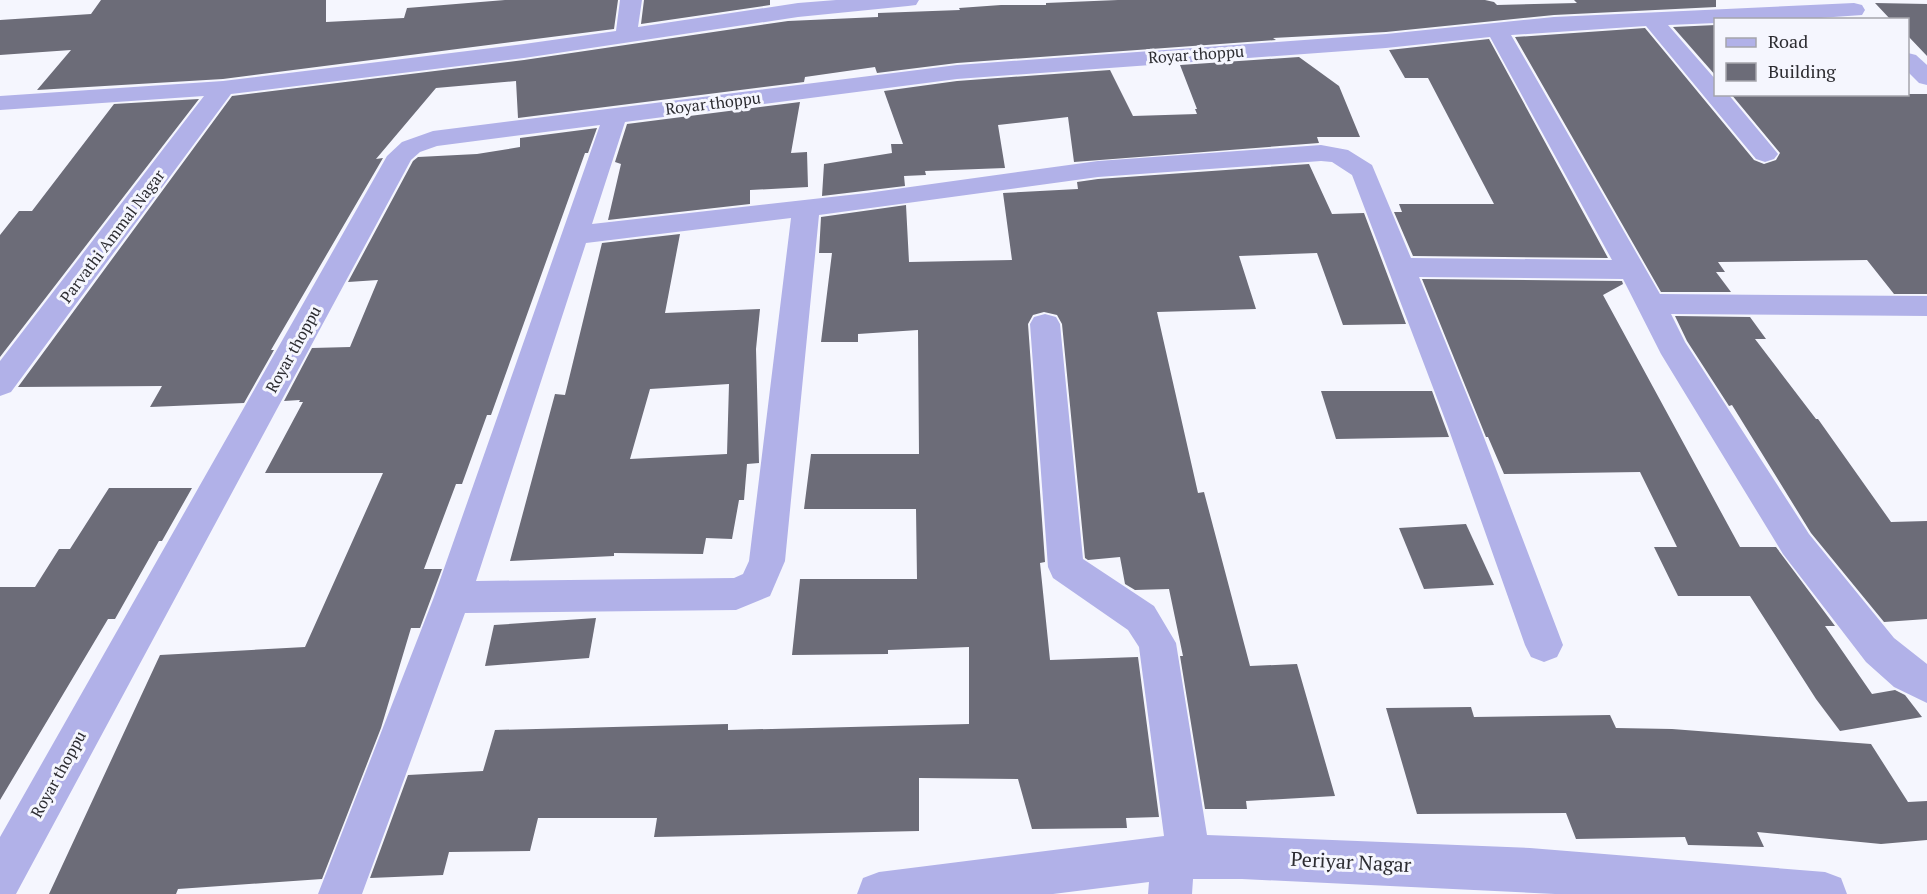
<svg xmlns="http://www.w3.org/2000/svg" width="1927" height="894" font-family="'PT Serif',serif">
<rect width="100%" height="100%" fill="#f5f6fe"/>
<g fill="#6c6c78" fill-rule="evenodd">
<polygon points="101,0 326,0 326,22 404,18 407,8 505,0 618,0 614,29 223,79 37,90 71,50 0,55 0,20 91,14"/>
<polygon points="644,0 770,0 770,5 641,24"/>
<polygon points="1118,0 1485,0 1494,2 1497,5 1577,3 1574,0 1716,0 1716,7 1554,15 1386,32 1273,38 1276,40 957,63 877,73 875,67 805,77 804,82 518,118 516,81 436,88 376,159 383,158 271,350 274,350 244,403 150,407 162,386 18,387 232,96 524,60 788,21 878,17 878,13 960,10 959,8 1001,5 1046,5 1046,3"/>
<polygon points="1875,3 1927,4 1927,56 1908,36 1908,20 1891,20"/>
<polygon points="1716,25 1716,76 1673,27"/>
<polygon points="1645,28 1754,160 1764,164 1776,160 1780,153 1731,94 1927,94 1927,294 1894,294 1867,260 1718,262 1725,272 1716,272 1731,292 1661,292 1515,37"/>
<polygon points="1489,39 1608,258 1413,256 1394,212 1402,212 1399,204 1494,204 1428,78 1405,78 1389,50"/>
<polygon points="1299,57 1339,86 1360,137 1317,137 1319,143 1074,162 1068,117 998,125 1005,168 925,171 926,175 904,176 905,186 822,196 824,164 892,153 891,144 903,144 884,91 957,81 1110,70 1133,116 1197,114 1195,109 1197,109 1180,65"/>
<polygon points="199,99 0,357 0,235 19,211 32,211 114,104"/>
<polygon points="800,102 791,153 807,152 808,187 750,190 750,204 608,220 621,164 615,162 627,124"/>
<polygon points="597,128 588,153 585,153 491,415 487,415 462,484 456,484 424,569 442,569 420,628 411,628 381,728 322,879 178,889 176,894 49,894 160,655 305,647 383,473 265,473 303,402 299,402 300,400 284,401 312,348 350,347 378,280 348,282 413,161 418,157 477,154 520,147 520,138"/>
<polygon points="1309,164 1332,214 1364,213 1406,324 1343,325 1317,253 1239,256 1256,309 1157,312 1198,493 1204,492 1250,666 1297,664 1335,796 1246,801 1247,809 1205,809 1180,656 1183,656 1169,589 1135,590 1125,584 1120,557 1088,560 1085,558 1062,324 1057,315 1044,312 1033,315 1028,324 1045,562 1040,563 1050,660 1138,657 1159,817 1126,818 1127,828 1032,829 1018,779 919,778 919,831 654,837 657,818 538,818 530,851 449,852 443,875 370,878 408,775 483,771 495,730 728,724 728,730 969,724 969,647 888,650 888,654 792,655 800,579 917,579 916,509 804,509 811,454 919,454 918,330 858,334 858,342 821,342 832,253 819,253 821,217 906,205 909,262 1012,260 1003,193 1078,189 1077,182 1098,179"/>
<path d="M680,234L665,313L760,309L756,349L759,463L747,464L744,500H739L732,539L706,538L703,554L614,553V556L510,561L555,394L565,395L602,243ZM729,384L727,454L630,459L650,389Z"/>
<polygon points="1422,279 1622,281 1623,284 1603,295 1740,547 1776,547 1835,626 1825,626 1872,694 1895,690 1905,695 1922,717 1840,731 1816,699 1750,596 1678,596 1654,547 1677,547 1640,472 1504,474 1488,437 1486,437"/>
<polygon points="1675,316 1750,317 1766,339 1755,339 1816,419 1818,419 1891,522 1927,521 1927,619 1884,622 1811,533 1732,405 1729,406 1687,341"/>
<polygon points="1321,391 1432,391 1449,437 1336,439"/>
<polygon points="109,488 192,488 162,541 159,541 115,619 108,619 0,800 0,587 35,587 59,549 70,549"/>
<polygon points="1466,524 1494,585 1424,589 1399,528"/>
<polygon points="596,618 589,658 485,666 494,625"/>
<polygon points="1471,707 1474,717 1610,715 1616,728 1672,729 1871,744 1908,802 1927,801 1927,840 1881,844 1757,832 1764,847 1688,845 1685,837 1576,839 1566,813 1417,814 1386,708"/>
</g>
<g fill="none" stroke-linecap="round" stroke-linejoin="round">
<g fill="#b1b1e8" fill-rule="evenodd">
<polygon points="620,0 642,0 638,27 798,3 836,0 919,0 916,5 908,6 798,17 524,58 231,94 11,392 0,396 0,361 204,96 0,110 0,96 223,81 524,44 616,31"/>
<path d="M1854,3L1862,5L1865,10L1862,15L1791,20H1716V23L1668,25L1716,80V94H1728L1774,149L1778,154L1774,159L1765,162L1756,159L1646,26L1511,35L1660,294L1927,296V316L1671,314L1685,342L1809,534L1894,638L1927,664V703L1894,687L1866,662L1783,554L1661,354L1623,279L1419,277L1480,427L1563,645L1557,657L1544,662L1531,657L1525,645L1448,427L1352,175L1332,162L1321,161L1098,177L819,215L785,561L770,596L736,610L465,613L362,894H318L434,597L600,125L437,146L420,152L411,160L16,894H0V837L387,156L402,142L433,131L957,65L1386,34L1554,17ZM1490,37L1612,260L1411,258L1372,165L1348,150L1321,145L1098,161L867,193L592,224L625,122L957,79L1386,48ZM791,218L749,561L743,574L734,578L476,581L586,243Z"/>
<polygon points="1908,53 1916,55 1927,65 1927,85 1919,83 1908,72"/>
<polygon points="1045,314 1056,317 1060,324 1083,559 1154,606 1176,643 1207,835 1530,848 1825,872 1841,878 1847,894 1555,894 1242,879 1193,879 1192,894 1148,894 1149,882 1053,894 857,894 863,878 879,872 1164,836 1139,647 1128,630 1053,578 1048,567 1030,324 1034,317"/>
</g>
</g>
<g text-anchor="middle" stroke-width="6" stroke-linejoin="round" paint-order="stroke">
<g font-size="16" fill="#2c2c31" stroke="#f5f6fe">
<text transform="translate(1196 54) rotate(-4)" y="6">Royar thoppu</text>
<text transform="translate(713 103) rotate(-7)" y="6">Royar thoppu</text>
<text transform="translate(112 236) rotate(-53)" y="6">Parvathi Ammal Nagar</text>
<text transform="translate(293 349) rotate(-61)" y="6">Royar thoppu</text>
<text transform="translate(58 774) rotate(-61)" y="6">Royar thoppu</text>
</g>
<g font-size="20" fill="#2c2c31" stroke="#f5f6fe">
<text transform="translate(1351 862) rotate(3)" y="7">Periyar Nagar</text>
</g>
</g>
<rect x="1714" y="18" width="195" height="78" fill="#f5f6fe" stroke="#a5a5ac" stroke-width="1.5"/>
<rect x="1726" y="38" width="30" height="9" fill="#b1b1e8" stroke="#a5a5ac" stroke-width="1.5"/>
<text x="1768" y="48" font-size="18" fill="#2c2c31">Road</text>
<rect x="1726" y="63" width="30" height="18" fill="#6c6c78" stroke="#a5a5ac" stroke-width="1.5"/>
<text x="1768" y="78" font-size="18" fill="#2c2c31">Building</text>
</svg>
